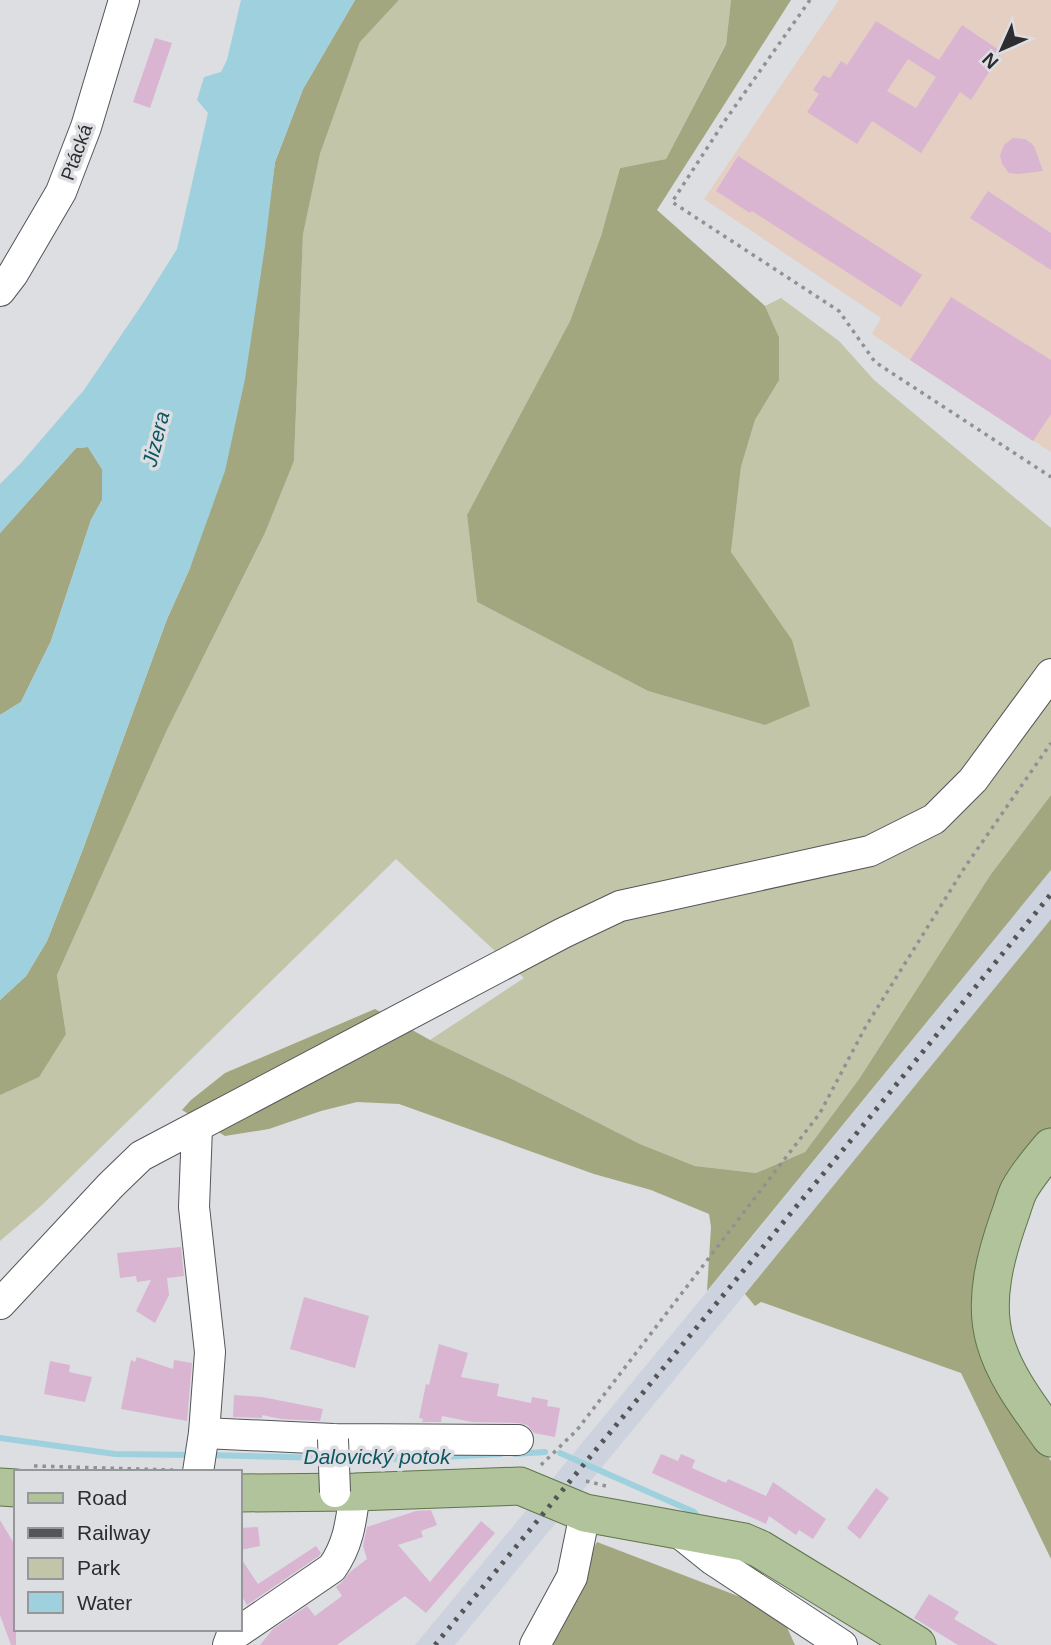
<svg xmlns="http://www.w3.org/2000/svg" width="1051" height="1645" font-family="Arial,sans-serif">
<rect width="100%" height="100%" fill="#dcdee2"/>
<polygon fill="#e5cfc2" points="839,0 1051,0 1051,452 910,360 872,334 881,318 704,199"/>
<polygon fill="#cdd3de" points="1051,870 1051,919 745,1294 455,1645 415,1645 748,1242"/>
<polygon fill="#c2c5a8" points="399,0 731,0 726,43 666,159 620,168 601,236 570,321 467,515 477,602 648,691 765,725 731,552 741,467 755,420 779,379 779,337 765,306 781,298 839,341 874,380 1051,528 1051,795 991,874 859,1079 805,1152 756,1173 695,1166 640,1144 516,1081 430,1040 524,978 396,859 41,1206 0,1241 0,1095 66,1034 57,975 167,730 265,533 294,461 303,233 320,154 360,42"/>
<g fill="#a3a77f">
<polygon points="355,0 399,0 360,42 320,154 303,234 294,461 265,533 167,730 57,975 66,1034 39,1077 0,1095 0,1000 26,976 47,941 83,849 167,619 190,568 256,301 275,162 303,89"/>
<polygon points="731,0 791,0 657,210 765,306 779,337 779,380 755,420 741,467 731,552 792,640 810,706 765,725 648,691 477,602 467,515 570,321 601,236 620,168 666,159 726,44"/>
<polygon points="88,447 102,469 102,500 91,520 51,641 21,702 0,715 0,533 76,448"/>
<polygon points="1051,795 1051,870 707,1291 711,1227 709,1214 651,1190 594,1174 399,1104 357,1102 321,1111 269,1129 225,1136 182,1110 191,1100 225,1073 375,1009 430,1040 516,1081 640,1144 695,1166 756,1173 805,1152 859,1079 991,874"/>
<polygon points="1051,919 1051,1139 989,1232 1028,1426 1051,1461 1051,1559 961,1373 761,1302 755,1306 745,1294"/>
<polygon points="597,1542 780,1612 795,1645 540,1645"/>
</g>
<polygon fill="#9ed1dd" points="241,0 355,0 303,89 275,162 265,246 245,379 225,471 190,568 167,619 83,849 47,941 26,976 0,1000 0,715 21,702 51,641 91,520 102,500 102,469 88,447 76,448 0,533 0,484 21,463 84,390 145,300 177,249 208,113 197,100 204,77 221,72 227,60"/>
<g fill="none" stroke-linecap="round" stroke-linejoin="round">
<g stroke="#9ed1dd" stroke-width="6">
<polyline points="0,1438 115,1454 192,1455"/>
<polyline points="560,1453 694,1512 701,1521"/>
<polyline points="515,1454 545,1452"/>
<polyline points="208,1455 326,1458"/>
<polyline points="340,1458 401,1459 501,1454"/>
</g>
</g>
<g fill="#d9b5d2" fill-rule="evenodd">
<path d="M876,21L939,60L962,25L1002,52L971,100L960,92L921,153L872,121L857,144L807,112L819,94L813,90L823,75L830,78L841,61L847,65ZM908,59L936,77L916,108L887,91Z"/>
<polygon points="155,38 172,43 150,108 133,102"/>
<polygon points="1013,138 1025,139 1031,143 1034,146 1043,171 1019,174 1009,173 1002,164 1000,155 1004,145"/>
<polygon points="738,156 922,275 901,307 752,211 750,213 716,191"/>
<polygon points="988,191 1051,233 1051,270 970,218"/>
<polygon points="951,297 1051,360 1051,414 1033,441 910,360"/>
<polygon points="181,1247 184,1276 167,1278 169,1295 155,1323 136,1311 151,1280 137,1282 136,1276 120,1278 117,1253"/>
<polygon points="304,1297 369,1316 355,1368 290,1349"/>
<polygon points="439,1344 468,1353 461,1377 499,1384 497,1396 531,1403 532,1397 548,1400 547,1406 560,1408 555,1437 534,1433 527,1425 518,1423 472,1422 442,1416 441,1422 422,1422 423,1419 419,1418 426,1384 429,1385"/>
<polygon points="137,1357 173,1369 174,1360 192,1363 187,1421 121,1409 131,1360 135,1362"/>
<polygon points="50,1361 70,1365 69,1372 92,1377 85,1402 44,1394"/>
<polygon points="234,1395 262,1397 323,1409 320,1421 281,1419 262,1415 262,1418 233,1417"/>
<polygon points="661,1454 678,1461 681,1454 695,1460 692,1468 726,1483 728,1479 766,1496 773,1482 826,1519 813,1539 799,1530 796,1535 769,1516 766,1524 652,1473"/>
<polygon points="876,1488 889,1498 860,1539 847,1528"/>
<polygon points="431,1510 437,1525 421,1531 423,1537 398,1545 430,1582 481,1521 495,1533 426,1613 405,1596 337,1645 260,1645 273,1629 307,1606 315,1616 342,1596 336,1587 342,1582 350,1572 367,1559 363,1546 367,1527 416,1511"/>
<polygon points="0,1520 16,1547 16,1645 11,1645 0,1615"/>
<polygon points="258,1527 260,1546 240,1550 240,1528"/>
<polygon points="316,1546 321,1553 319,1556 247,1605 240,1593 240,1557 258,1584"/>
<polygon points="929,1594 959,1612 954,1619 998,1645 958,1645 914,1618"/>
</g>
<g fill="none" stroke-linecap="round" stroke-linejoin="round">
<g stroke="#545659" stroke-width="32">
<g id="minor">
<polyline points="0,291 13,274 61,192 86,127 124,0"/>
<polyline points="197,1127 194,1207 210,1352 204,1433 198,1472"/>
<polyline points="0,1304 111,1185 141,1156 563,933 620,906 870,851 934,819 973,780 1051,674"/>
<polyline points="204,1433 333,1439 518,1440"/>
<polyline points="677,1531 713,1560 842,1645"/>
<path d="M228,1645L231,1637L332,1568C349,1544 351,1521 355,1492"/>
<polyline points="535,1645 572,1577 585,1513"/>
</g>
</g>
<g stroke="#607449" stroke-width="39">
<g id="major">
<path d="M1051,1147C1039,1161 1028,1174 1019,1190C1015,1198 1013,1207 1010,1215C996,1254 983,1300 995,1341C1005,1377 1030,1408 1051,1438"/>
<polyline points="0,1487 16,1488"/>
<polyline points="240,1493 355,1492 520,1486 585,1513 744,1542 760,1549 917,1645"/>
</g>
</g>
<g stroke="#909194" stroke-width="3.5" stroke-dasharray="3.5 5" stroke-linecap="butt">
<polyline points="810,0 724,122 672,202 839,311 875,362 1051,477"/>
<polyline points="541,1465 577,1430 820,1113 866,1026 965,867 1051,743"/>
<polyline points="34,1466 173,1470"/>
<polyline points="586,1481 606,1486"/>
</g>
<use href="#minor" stroke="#fff" stroke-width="30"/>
<use href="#major" stroke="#b0c39a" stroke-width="37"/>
<polyline stroke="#545557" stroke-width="5" stroke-dasharray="3.5 7" stroke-linecap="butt" points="435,1645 861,1128 1051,894"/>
<g stroke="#545659" stroke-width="32" stroke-linecap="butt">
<polyline id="minor-bridge" points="333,1439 335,1492"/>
</g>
<use href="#minor-bridge" stroke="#fff" stroke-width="30"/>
</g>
<g text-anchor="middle" stroke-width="7" stroke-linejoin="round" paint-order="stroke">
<g font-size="19" fill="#2d2d2f" stroke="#dcdee2">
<text transform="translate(76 152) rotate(-70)" y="7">Ptácká</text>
</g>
<g font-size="21" font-style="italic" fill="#0e5663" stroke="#dcdee2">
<text transform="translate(156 439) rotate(-76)" y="7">Jizera</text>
<text x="377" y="1464">Dalovický potok</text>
</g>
</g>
<rect x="14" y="1470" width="228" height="161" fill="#dcdee2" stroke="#96979a" stroke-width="2"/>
<rect x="28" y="1493" width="35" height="10" fill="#b0c39a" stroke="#96979a" stroke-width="2"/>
<text x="77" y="1505" font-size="21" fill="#2d2d2f">Road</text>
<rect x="28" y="1528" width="35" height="10" fill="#545557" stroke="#96979a" stroke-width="2"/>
<text x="77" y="1540" font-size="21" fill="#2d2d2f">Railway</text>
<rect x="28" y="1558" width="35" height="21" fill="#c2c5a8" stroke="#96979a" stroke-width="2"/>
<text x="77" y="1575" font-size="21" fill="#2d2d2f">Park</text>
<rect x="28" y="1592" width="35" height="21" fill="#9ed1dd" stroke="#96979a" stroke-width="2"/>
<text x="77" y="1610" font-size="21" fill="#2d2d2f">Water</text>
<g transform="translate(1002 49) rotate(225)" stroke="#dcdee2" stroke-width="5" paint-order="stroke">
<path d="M0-5L12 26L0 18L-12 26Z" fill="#2d2d2f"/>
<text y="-10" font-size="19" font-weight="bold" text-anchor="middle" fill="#2d2d2f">N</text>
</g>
</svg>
